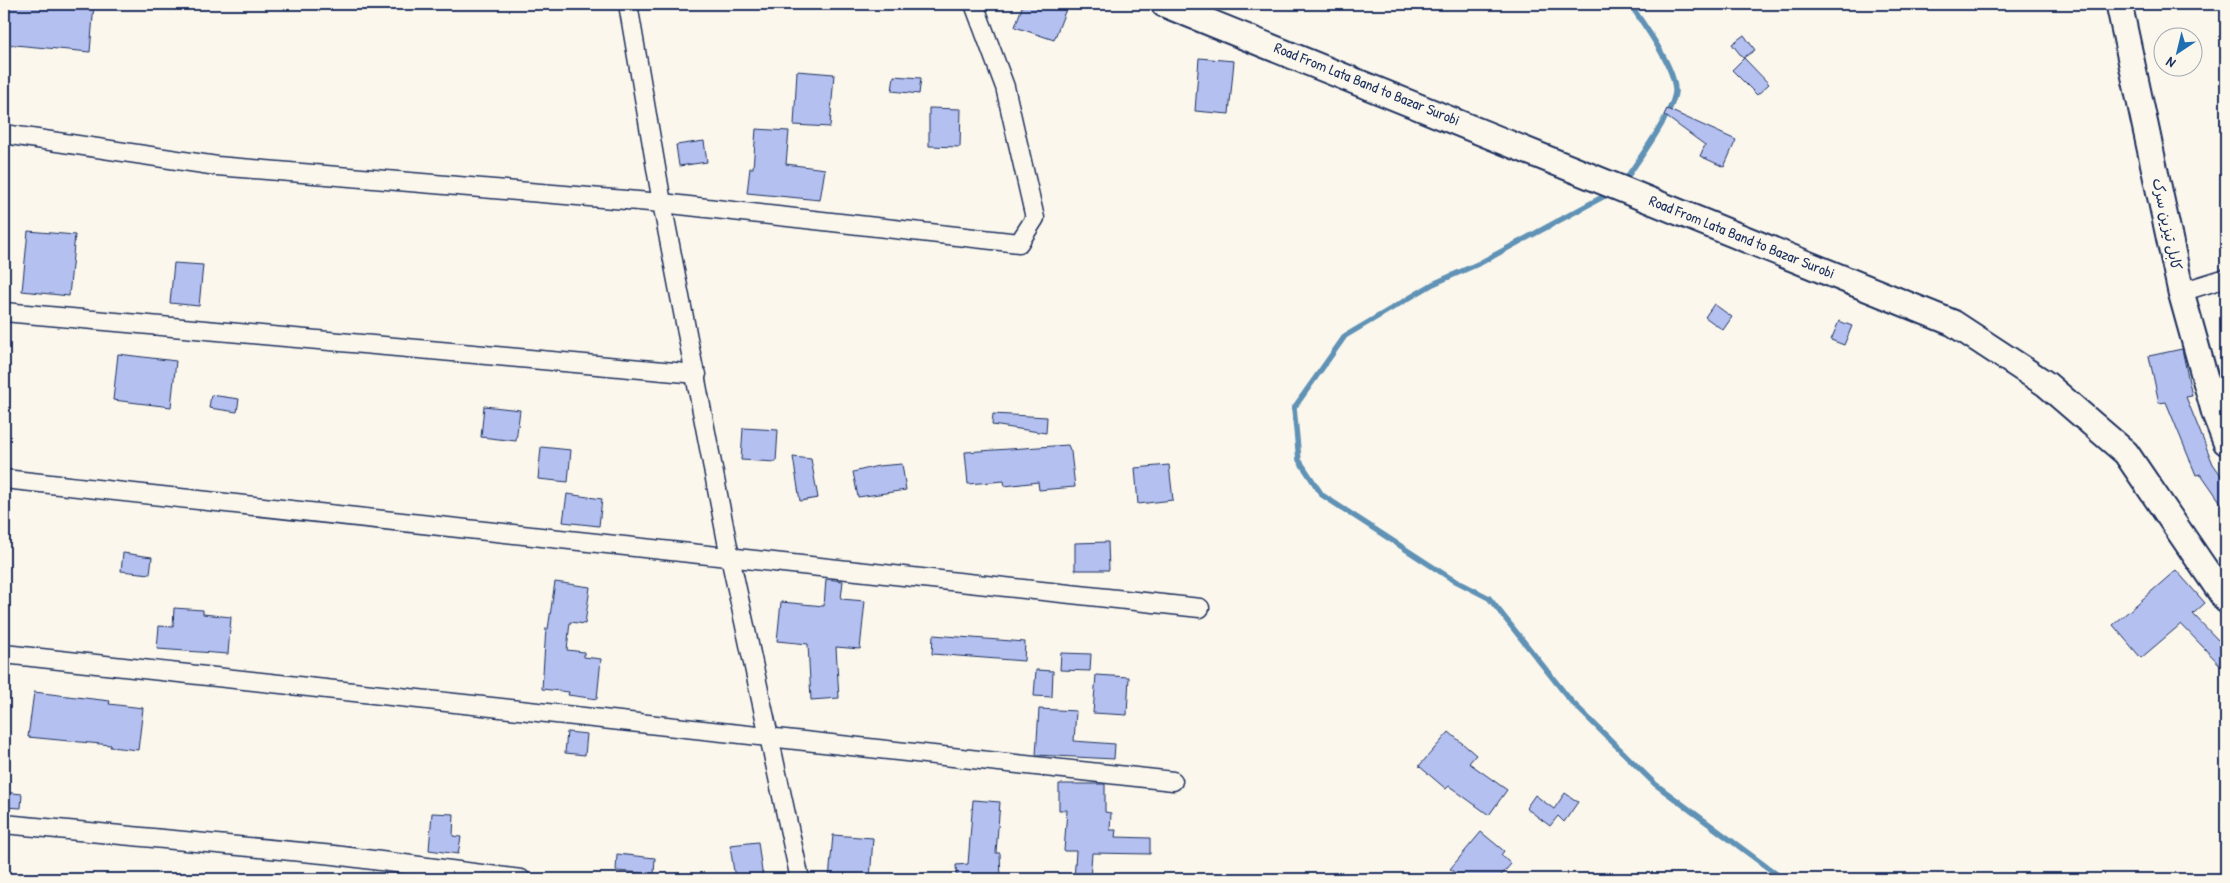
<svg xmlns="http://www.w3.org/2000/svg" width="2230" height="883" font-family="'Patrick Hand','Playpen Sans Arabic',sans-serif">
<rect width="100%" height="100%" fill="#fbf7ec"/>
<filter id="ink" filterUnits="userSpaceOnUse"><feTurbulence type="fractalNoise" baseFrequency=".02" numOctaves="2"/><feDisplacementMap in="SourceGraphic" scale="10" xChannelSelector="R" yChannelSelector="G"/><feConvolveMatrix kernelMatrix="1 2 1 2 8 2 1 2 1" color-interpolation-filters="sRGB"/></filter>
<g filter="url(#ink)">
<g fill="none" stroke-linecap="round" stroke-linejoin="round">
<g stroke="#6092b6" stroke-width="5.5">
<path d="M1623,183C1635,165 1677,108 1675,89C1673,64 1644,25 1630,4"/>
<polyline points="1610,193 1480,263 1433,284 1345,336 1294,408 1299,460 1322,495 1450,578 1489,598 1571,701 1655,784 1783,879"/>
</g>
</g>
<g fill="#b4c0f0" stroke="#1b2f5e">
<polygon points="6,4 94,4 90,52 4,44"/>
<polygon points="1023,4 1068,4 1054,40 1015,27"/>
<polygon points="1744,35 1755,50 1743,58 1732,44"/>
<polygon points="1199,58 1234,61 1229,114 1195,111"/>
<polygon points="1744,58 1769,84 1757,95 1732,70"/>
<polygon points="797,71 834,74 830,127 794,125"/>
<polygon points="894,76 921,78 919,94 892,91"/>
<polygon points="929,108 961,109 960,147 929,146"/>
<polygon points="1667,109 1736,140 1724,167 1700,156 1705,145 1664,115"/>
<polygon points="756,129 789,131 786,164 825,169 820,200 747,193 750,168 753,168"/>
<polygon points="704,141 707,162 679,166 676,145"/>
<polygon points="28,231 75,235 69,296 22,291"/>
<polygon points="174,263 203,265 199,306 170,303"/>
<polygon points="1714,304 1732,317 1723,330 1705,317"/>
<polygon points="1839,321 1852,326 1844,345 1831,340"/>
<polygon points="2182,349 2192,396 2186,397 2213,464 2226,482 2226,510 2201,474 2196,475 2166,402 2159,403 2149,356"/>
<polygon points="118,354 176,361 171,407 113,400"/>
<polygon points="211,395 239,399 237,412 209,408"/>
<polygon points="484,406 520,410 516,441 481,437"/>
<polygon points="993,414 1047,417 1046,433 992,425"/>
<polygon points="743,428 778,430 776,462 741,460"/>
<polygon points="1068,445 1071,452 1075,487 1039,490 1038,482 1005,486 1004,481 968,484 965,452"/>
<polygon points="541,447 571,450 568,482 538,479"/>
<polygon points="793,457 811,459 818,498 800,501"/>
<polygon points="902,464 906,490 858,497 853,472 878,466"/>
<polygon points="1169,465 1173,500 1138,504 1135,468"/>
<polygon points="567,494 602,499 599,526 563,522"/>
<polygon points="1108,542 1109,570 1075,570 1075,543"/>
<polygon points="123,553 152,557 150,574 121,571"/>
<polygon points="2176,570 2205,603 2193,614 2218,640 2226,631 2226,671 2181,624 2141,658 2113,625"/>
<polygon points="826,579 843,581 841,599 865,601 860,649 836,647 839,698 811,700 808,644 777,641 781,602 824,606"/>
<polygon points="555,582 590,587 585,624 570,622 567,650 584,652 584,657 601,659 597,699 568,695 569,692 542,689 546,628 548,629"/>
<polygon points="174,608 203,610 203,614 231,617 228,654 157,649 159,626 173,627"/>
<polygon points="933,635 1025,642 1024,661 932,654"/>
<polygon points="1061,653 1091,654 1090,671 1060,670"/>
<polygon points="1036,670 1053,671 1052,697 1034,696"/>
<polygon points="1096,675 1129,677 1127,715 1093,713"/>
<polygon points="34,692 110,701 109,704 143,708 138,750 110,747 111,745 28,737"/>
<polygon points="1039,709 1076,711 1074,741 1115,744 1114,759 1036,755"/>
<polygon points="567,732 587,734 585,755 565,753"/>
<polygon points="1449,732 1476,755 1469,763 1507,790 1489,815 1449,786 1446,789 1419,766"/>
<polygon points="1059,784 1105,784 1105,812 1111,813 1110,830 1116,830 1115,837 1150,838 1150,854 1092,853 1090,879 1074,879 1076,851 1064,851 1067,810 1059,810"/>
<polygon points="4,792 22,794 21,808 4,807"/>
<polygon points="1565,793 1578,802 1564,822 1558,816 1550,826 1526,808 1535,795 1554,809"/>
<polygon points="973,800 1000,802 996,853 1000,853 1001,879 957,879 956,865 968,864"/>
<polygon points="432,813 454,814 453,836 461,837 458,854 429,850"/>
<polygon points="1481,832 1504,851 1501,855 1511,864 1498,879 1463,879 1450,869"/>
<polygon points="833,835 873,838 870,879 829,879"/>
<polygon points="758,842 763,879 735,879 730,845"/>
<polygon points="617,854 655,858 654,874 616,871"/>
</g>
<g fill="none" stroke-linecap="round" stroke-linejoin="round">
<g stroke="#1b2f5e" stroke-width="21">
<g id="street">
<polyline points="628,4 662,203 730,557 800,879"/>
<polyline points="4,134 217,166 662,203 1019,243 1035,218 1005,87 974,4"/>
<polyline points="2181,292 2226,278"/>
<polyline points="4,312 697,374"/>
<polyline points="4,479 1200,608"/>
<polyline points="4,654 1173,781"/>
<polyline points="4,824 334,855 521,879"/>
</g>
</g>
<g stroke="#1b2f5e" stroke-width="29">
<g id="secondary">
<polyline points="1164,4 1953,323 2046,384 2126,453 2226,600"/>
<polyline points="2119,4 2181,292 2215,414 2226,442"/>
</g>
</g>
<use href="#street" stroke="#fbf7ec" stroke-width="18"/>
<use href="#secondary" stroke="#fbf7ec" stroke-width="25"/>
</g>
</g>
<g text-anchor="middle" stroke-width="4" stroke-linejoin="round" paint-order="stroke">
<g font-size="15" fill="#1b2f5e" stroke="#fbf7ec">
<text transform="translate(1367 84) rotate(22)" y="5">Road From Lata Band to Bazar Surobi</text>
<text transform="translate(2167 224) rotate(78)" y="5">کابل تیزین سرک</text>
<text transform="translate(1742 237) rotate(22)" y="5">Road From Lata Band to Bazar Surobi</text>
</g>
</g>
<rect width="2230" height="883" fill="none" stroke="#fbf7ec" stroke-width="20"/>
<rect x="10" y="10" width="2210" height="863" fill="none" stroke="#1b2f5e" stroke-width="2" filter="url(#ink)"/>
<g transform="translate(2178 52) rotate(215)"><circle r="24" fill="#fbf7ec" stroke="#a1a7b3"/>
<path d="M0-4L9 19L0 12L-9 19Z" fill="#1f6fb2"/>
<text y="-8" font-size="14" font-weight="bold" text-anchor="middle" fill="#1b2f5e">N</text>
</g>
</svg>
